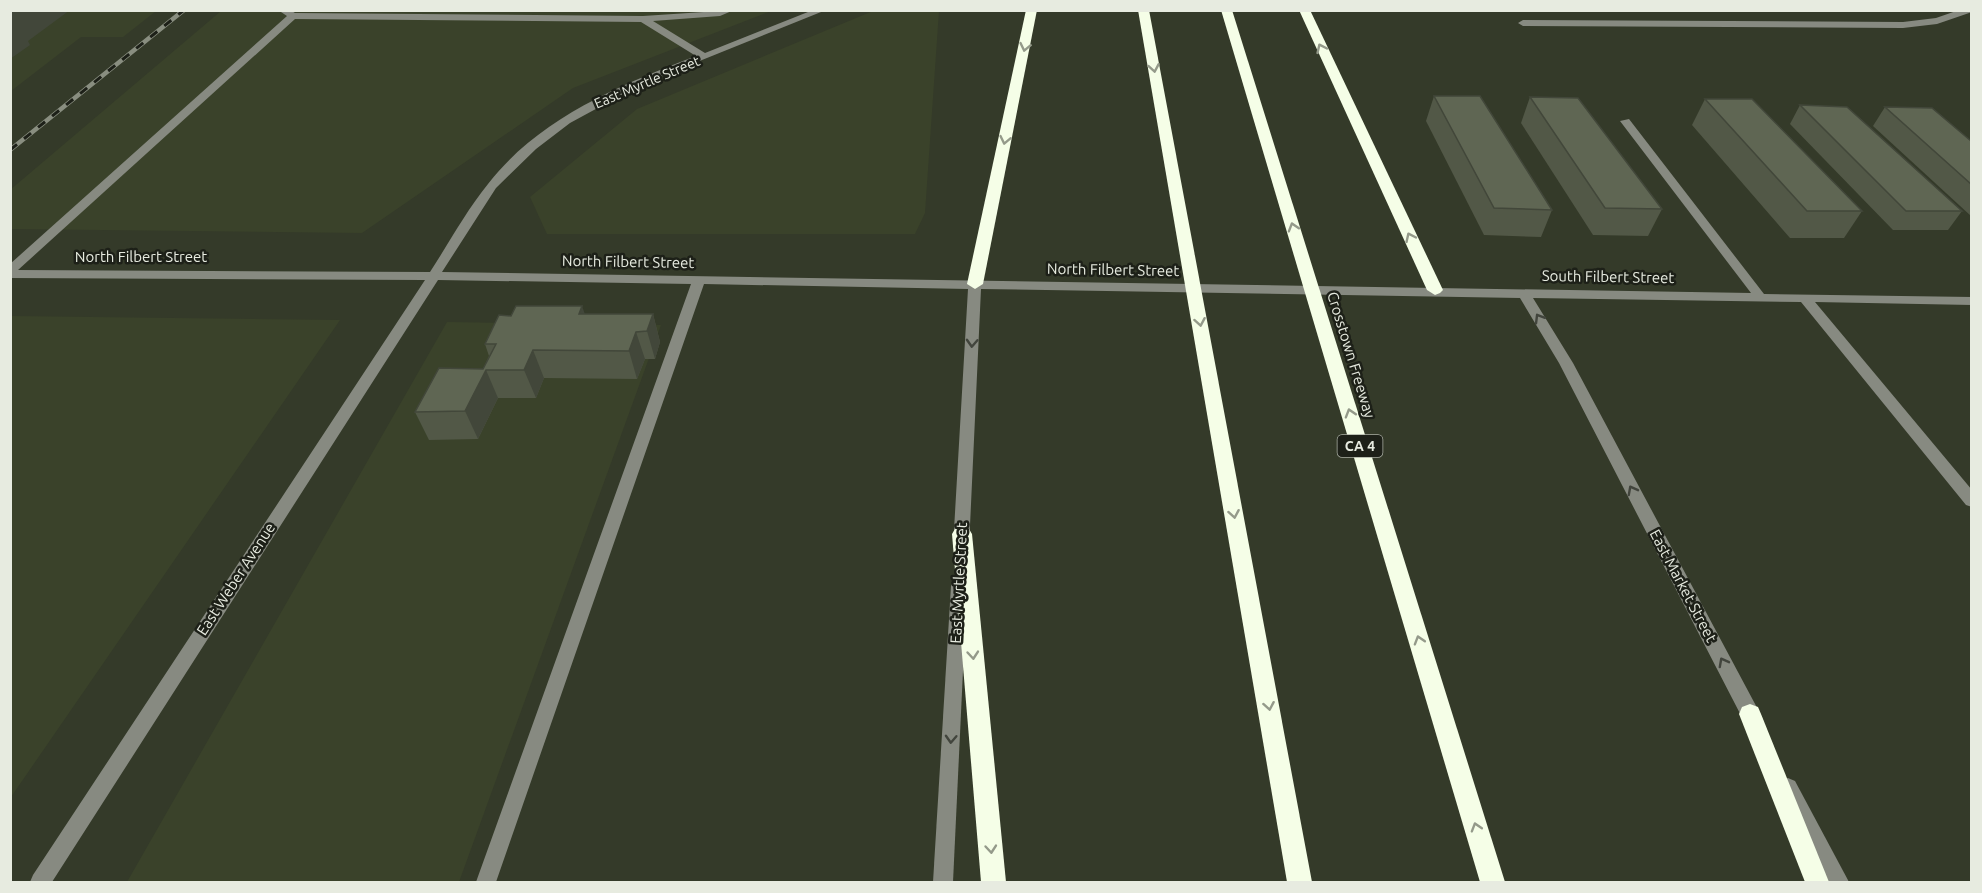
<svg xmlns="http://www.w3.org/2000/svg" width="1982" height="893" font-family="Ubuntu,sans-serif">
<rect width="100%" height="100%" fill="#343a29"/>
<g fill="#3a422a">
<polygon points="11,11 156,11 123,37 81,37 11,91"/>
<polygon points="221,11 771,11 573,88 362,233 11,229 10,190"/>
<polygon points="873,11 939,11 925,213 915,234 547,234 530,197 637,109"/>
<polygon points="11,316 340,320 11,797 10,316"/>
<polygon points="447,322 661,325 459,882 127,882"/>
</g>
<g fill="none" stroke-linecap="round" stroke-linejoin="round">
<g fill="#878a81" fill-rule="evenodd">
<path d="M278,10H290L295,13L643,16L734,10L720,16L653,21L705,53L813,10H826L640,85L570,123L536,149L496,188L442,272L1751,293L1620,121L1629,119L1764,294L1972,297V305L1815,302L1972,490V507L1966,505L1801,302L1533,298L1573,363L1762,717L1764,723L1762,729L1755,731L1748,729L1559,363L1520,298L981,289L969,547L967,551L961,553L955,551L953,547L968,289L704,284L496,882H476L691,284L438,280L52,882H30L33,875L425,280L10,278V264L287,16ZM295,19L641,22L696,56C620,85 539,118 488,184C466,211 449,243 430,272L18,270Z"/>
<polygon points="1959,10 1972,12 1937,24 1903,28 1523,26 1518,23 1523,20 1903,22 1936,18"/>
<polygon points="959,579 965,581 967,586 953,882 933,882 951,586 953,581"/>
<polygon points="1788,778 1795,781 1849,882 1828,882 1778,787 1781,781"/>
</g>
<g fill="#f5fee7" fill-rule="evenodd">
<polygon points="1026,10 1037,10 983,284 975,289 967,284"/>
<polygon points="1138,10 1149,10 1312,882 1287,882"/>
<polygon points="1221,10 1232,10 1505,882 1480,882"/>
<polygon points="1299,10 1310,10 1443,290 1440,293 1435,295 1427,290"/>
<polygon points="962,527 969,529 972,534 1006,882 981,882 952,534 955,529"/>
<polygon points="1750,704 1758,707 1761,714 1829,882 1805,882 1739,714 1742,707"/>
</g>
<g stroke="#898e80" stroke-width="4.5">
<polyline id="rail" points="10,150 184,10"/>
</g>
<use href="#rail" stroke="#1d2018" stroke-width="3" stroke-dasharray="9" stroke-linecap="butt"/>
</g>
<g fill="#525847">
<polygon points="1434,96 1552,210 1541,237 1484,235 1426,121"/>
<polygon points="1530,97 1662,209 1648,236 1593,235 1521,123"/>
<polygon points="1705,99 1862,211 1844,238 1790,238 1692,125"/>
<polygon points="1800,105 1962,211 1948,230 1893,230 1790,124"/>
<polygon points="1885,107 1971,141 1971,216 1873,126"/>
<polygon points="585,314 653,314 660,342 655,359 645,359 637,379 544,378 536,398 498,398 478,439 429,440 415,412 483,369 489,356 485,344 511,316"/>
</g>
<g fill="#42473a">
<polygon points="11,10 70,10 28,41 30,45 10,59"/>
<polygon points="582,306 592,334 579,314"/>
<polygon points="653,314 660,342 655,359 647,331"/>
<polygon points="636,332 645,359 637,379 629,351"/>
<polygon points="533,350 544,378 536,398 524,370"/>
<polygon points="486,370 498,398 478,439 465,411"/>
</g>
<g fill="#5f6653" stroke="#42473a" stroke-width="1.5">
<polygon points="1434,96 1480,96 1552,210 1494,208"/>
<polygon points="1530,97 1578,98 1662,209 1605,208"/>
<polygon points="1705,99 1752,99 1862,211 1807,211"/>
<polygon points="1800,105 1847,107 1962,211 1906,211"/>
<polygon points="1885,107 1932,108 1971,141 1971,184"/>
<polygon points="516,306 582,306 579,314 653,314 647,331 636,332 629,351 533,350 524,370 486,370 465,411 415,412 439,368 483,369 496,344 485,344 499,315 511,316"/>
</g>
<defs><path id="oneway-chevron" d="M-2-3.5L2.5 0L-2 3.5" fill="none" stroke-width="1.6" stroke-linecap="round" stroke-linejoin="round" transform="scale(1.5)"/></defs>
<g stroke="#949a8a">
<use href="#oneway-chevron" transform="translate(1025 47) rotate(102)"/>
<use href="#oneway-chevron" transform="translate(1321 48) rotate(-115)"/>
<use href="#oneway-chevron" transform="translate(1154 68) rotate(80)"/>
<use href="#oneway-chevron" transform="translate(1005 140) rotate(102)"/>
<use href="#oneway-chevron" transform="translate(1293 227) rotate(-107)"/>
<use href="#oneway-chevron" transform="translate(1410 237) rotate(-115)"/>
<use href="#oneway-chevron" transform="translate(1200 322) rotate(80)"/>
<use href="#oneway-chevron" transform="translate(1350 413) rotate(-107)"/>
<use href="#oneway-chevron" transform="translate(1234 514) rotate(80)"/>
<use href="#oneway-chevron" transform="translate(1419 640) rotate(-107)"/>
<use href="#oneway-chevron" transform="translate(973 655) rotate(85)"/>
<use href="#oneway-chevron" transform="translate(1269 706) rotate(80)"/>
<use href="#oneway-chevron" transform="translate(1476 827) rotate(-107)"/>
<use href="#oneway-chevron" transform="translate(991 849) rotate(85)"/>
</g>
<g stroke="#42453d">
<use href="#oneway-chevron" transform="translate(1539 318) rotate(-121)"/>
<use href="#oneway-chevron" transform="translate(972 343) rotate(93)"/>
<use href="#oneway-chevron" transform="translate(1632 490) rotate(-118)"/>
<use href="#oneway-chevron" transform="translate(1723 662) rotate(-118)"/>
<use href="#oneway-chevron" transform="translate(951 739) rotate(93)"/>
</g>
<g text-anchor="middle" stroke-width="5" stroke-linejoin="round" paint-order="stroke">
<g font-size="14" fill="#e7ebe0" stroke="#1d2018">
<text transform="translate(647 82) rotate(-23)" y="5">East Myrtle Street</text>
</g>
<rect fill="#1d2018" stroke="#aaaea4" stroke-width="1.5" x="1337.5" y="435" width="45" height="22" rx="4.5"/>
<g font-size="14" font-weight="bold" fill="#e7ebe0">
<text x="1360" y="451">CA 4</text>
</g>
<g font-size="15" fill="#e7ebe0" stroke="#1d2018">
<text x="141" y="262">North Filbert Street</text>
<text transform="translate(628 262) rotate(1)" y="5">North Filbert Street</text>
<text transform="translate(1113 270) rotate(1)" y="5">North Filbert Street</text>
<text transform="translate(1608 277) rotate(1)" y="5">South Filbert Street</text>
<text transform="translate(1351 355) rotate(73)" y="5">Crosstown Freeway</text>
<text transform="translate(236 579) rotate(-57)" y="5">East Weber Avenue</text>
<text transform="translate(959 583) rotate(-87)" y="5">East Myrtle Street</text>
<text transform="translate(1683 586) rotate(62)" y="5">East Market Street</text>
</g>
</g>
<rect width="1982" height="893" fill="none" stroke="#e7ebe0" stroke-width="24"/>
</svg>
